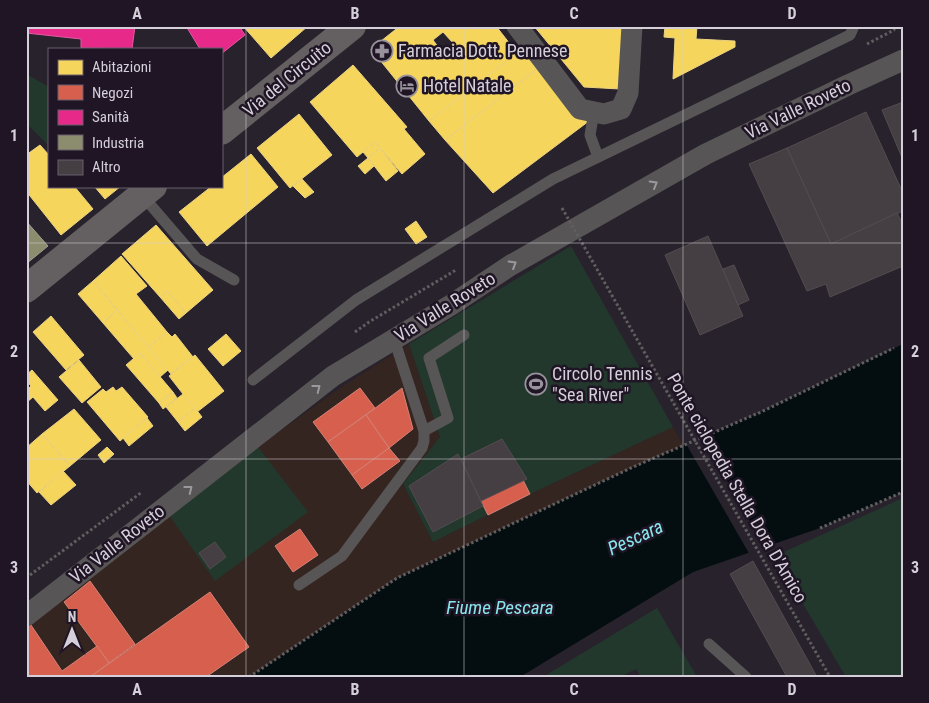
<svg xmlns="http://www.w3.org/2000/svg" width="929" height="703" font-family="'Roboto Condensed',sans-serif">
<rect width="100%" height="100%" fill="#28222c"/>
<polygon fill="#352520" points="409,344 440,437 403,484 433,542 530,494 673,427 683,445 397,578 249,677 26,677 26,622 169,515 307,512 258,447 340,388"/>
<g fill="#23382d">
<polygon points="26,74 49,87 49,146 26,123"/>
<polygon points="571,246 673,427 530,494 433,542 403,484 440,437 409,344"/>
<polygon points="258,447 308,512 215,581 169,515"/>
<polygon points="903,498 903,677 846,677 775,556"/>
<polygon points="657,608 697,677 641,677 636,669 620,677 543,677"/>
</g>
<polygon fill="#040e10" points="903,344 903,492 820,528 693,572 520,677 249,677 397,578 633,467 761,412"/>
<polygon fill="#28222c" points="701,435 766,550 750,555 685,442"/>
<g fill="#f6d55c" stroke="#ecd382" fill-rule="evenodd">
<polygon points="243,26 308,26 271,58"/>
<path d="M400,26H496L517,53L429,121L371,49ZM443,32L453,43L442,52L433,40Z"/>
<polygon points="534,26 624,26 620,89 584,87"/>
<polygon points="665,26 697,26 696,39 735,41 735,47 673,79 675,38 664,37"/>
<polygon points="526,46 541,66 445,140 429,121"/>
<polygon points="353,65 407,127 404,129 425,154 402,174 375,142 357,157 310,102"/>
<polygon points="541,66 589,121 493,193 445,140"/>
<polygon points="299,114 332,155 290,188 257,148"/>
<polygon points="375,142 380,148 368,158 363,152"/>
<polygon points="40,145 49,155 49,186 74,186 93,209 61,235 26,191 26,155"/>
<polygon points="380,148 398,171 386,181 368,158"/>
<polygon points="251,154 278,187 207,246 179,212 212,186 221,186 221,178"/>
<polygon points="368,158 374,166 365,174 358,166"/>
<polygon points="302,179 314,192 305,198 293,186"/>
<polygon points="94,186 121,186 105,199"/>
<polygon points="416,221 427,237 416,244 405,229"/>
<polygon points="156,225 213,290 186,313 167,291 160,297 122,254"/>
<polygon points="121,256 147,286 136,294 167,332 148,347 93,281"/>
<polygon points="93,281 117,310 103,323 78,294"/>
<polygon points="167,291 186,313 179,319 160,297"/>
<polygon points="117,310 168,370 160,377 140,353 134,359 103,323"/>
<polygon points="51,316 84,355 66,370 33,332"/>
<polygon points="167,332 172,337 175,334 193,357 171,374 148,347"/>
<polygon points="226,334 241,351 223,366 208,349"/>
<polygon points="140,353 173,392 159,403 126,365"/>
<polygon points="195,355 224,391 197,412 169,376"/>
<polygon points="79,360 101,387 82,403 59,377"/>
<polygon points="32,370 58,400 45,411 33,397 26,403 26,391 31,386 26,380 26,375"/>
<polygon points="113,387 116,391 122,387 148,417 120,441 87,402 103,389 106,392"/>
<polygon points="173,392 177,398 163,409 159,403"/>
<polygon points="183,394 195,408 178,422 166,407"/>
<polygon points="195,408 202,417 185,431 178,422"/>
<polygon points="74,409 101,440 70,466 42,434"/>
<polygon points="147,418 153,426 129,446 123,438"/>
<polygon points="42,434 70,466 37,493 26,480 26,448"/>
<polygon points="107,447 114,454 104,463 98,455"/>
<polygon points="63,471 76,485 51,505 39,492"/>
</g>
<g fill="#d6604d" stroke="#d68177">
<polygon points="360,388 375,408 328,442 313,422"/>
<polygon points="402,388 413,429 389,448 366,415"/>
<polygon points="366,415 389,448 352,475 328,442"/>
<polygon points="389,448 400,461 362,489 352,475"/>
<polygon points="523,480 530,494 488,515 481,501"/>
<polygon points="300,529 318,555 293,572 275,546"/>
<polygon points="90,581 135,644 109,663 64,602"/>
<polygon points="210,592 249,647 206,677 90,677"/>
<polygon points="26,623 31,625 62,671 97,646 109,663 90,677 26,677"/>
</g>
<g fill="#e7298a" stroke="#e25ba2">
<polygon points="26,26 135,26 132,49 81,48 81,39 26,33"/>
<polygon points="186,26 239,26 245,35 221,54 221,49 200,49"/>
</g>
<polygon fill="#8c8c6e" stroke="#a2a08e" points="26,221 48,246 26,264"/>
<g fill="#453e43" stroke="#534c50">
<polygon points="903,102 903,160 882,110"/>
<polygon points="866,112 903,193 903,211 831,244 787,148"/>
<polygon points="787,148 831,244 897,213 903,225 903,266 830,297 826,284 807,291 749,164"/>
<polygon points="708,236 743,316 700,335 665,255"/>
<polygon points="734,265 749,300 738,305 723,269"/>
<polygon points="502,439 527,479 481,501 461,459"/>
<polygon points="458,454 483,506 433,532 409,486"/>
<polygon points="215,542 226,557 210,569 199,553"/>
<polygon points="753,561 817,677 787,677 730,574"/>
</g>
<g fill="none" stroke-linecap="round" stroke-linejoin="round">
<g stroke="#615e60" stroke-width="3" stroke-dasharray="2.5 2.5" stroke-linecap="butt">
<polyline points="867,44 894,30 895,26"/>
<polyline points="355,332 369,322 456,270"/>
<polyline points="820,528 903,492"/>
<polyline points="26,578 142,492"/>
<polyline points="249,677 397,578 633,467 761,412 894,348"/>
</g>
<g stroke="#585556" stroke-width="11">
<polyline points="594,112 590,135 598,157"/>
<polyline points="142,195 197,259 234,280"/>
<polyline points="253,380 356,300 553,179 850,35 854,26"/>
<polyline points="424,431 448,418 429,358 464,335"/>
<polyline points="299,585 342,556 422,448 424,441 424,431 394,339"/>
<polyline points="709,644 746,677"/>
</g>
<g stroke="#585556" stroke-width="21">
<polyline points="517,26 580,109 604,114 621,109 628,93 632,26"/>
<polyline points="26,616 333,376 451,305 511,265 706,154 848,85 903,60"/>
</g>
<g stroke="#646061" stroke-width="28">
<polyline points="221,131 352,26"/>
<polyline points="26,289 153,186"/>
</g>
<polyline stroke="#615e60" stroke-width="3" stroke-dasharray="2.5 2.5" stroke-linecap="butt" points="562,208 830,677"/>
</g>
<defs><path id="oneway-chevron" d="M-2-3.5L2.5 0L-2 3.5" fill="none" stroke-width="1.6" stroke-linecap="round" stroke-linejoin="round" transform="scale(1.25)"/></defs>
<g stroke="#9d989e">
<use href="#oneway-chevron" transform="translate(654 184) rotate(-30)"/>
<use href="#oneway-chevron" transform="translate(513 264) rotate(-31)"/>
<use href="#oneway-chevron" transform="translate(317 388) rotate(-38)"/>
<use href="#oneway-chevron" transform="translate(189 489) rotate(-38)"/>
</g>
<path fill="none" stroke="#d5cfd9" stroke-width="1" stroke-opacity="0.55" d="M246,26V677M464,26V677M683,26V677M26,243H903M26,459H903"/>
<defs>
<g id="pharmacy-ring" transform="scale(1.125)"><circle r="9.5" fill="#1f1525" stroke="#98929c" stroke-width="1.5"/><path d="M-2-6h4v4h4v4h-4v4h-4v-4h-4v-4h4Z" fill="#98929c"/></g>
<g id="hotel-ring" transform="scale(1.125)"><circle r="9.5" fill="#1f1525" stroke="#98929c" stroke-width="1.5"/><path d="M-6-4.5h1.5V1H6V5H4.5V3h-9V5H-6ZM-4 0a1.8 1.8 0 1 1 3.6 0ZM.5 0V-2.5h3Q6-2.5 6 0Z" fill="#98929c"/></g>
<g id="stadium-ring" transform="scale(1.125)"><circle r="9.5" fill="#1f1525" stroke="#98929c" stroke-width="1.5"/><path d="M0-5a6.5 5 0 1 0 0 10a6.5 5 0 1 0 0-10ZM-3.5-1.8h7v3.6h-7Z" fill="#98929c"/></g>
</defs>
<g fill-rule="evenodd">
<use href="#pharmacy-ring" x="382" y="51"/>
<use href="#hotel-ring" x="407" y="86"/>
<use href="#stadium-ring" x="536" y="384"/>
</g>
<g text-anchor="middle" stroke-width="5" stroke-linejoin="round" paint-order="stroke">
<g font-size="18" fill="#d5cfd9" stroke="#1f1525" text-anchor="start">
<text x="398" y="57">Farmacia Dott. Pennese</text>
<text x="423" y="92">Hotel Natale</text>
<text x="552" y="380">Circolo Tennis<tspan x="552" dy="21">"Sea River"</tspan></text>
</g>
<g font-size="18" fill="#d5cfd9" stroke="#1f1525">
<text transform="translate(287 79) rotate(-39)" y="6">Via del Circuito</text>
<text transform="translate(798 109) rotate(-26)" y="6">Via Valle Roveto</text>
<text transform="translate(445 307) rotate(-32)" y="6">Via Valle Roveto</text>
<text transform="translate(737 488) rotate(60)" y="6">Ponte ciclopedia Stella Dora D'Amico</text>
<text transform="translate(117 544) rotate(-38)" y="6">Via Valle Roveto</text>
</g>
<g font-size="19" font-style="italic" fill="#88e7ed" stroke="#1f1525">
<text transform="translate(635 537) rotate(-25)" y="7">Pescara</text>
<text x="500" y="614">Fiume Pescara</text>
</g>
</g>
<rect width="929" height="703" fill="none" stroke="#1f1525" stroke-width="55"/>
<rect x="48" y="48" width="175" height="140" fill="#1f1525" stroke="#685f6d"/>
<rect x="58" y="60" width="25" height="15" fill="#f6d55c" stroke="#685f6d"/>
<text x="92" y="72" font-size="15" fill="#d5cfd9">Abitazioni</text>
<rect x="58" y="85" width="25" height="15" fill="#d6604d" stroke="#685f6d"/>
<text x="92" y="98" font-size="15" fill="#d5cfd9">Negozi</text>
<rect x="58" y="110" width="25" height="15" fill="#e7298a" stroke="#685f6d"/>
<text x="92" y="122" font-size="15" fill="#d5cfd9">Sanità</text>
<rect x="58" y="135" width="25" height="15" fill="#8c8c6e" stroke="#685f6d"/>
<text x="92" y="148" font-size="15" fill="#d5cfd9">Industria</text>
<rect x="58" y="160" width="25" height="15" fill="#453e43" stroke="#685f6d"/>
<text x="92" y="172" font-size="15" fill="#d5cfd9">Altro</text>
<g transform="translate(72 630)" stroke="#1f1525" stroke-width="4" paint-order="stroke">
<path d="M0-4L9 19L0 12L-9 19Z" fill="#d5cfd9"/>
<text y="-8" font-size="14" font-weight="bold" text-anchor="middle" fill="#d5cfd9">N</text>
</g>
<rect x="28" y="28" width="874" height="648" fill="none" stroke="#d5cfd9" stroke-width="2"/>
<g font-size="16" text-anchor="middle" font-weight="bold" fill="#d5cfd9">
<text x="137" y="19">A</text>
<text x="355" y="19">B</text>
<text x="574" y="19">C</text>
<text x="792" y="19">D</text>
<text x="14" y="141">1</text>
<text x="915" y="141">1</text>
<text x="14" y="357">2</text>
<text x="915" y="357">2</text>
<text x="14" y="573">3</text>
<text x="915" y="573">3</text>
<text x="137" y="695">A</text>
<text x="355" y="695">B</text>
<text x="574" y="695">C</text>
<text x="792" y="695">D</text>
</g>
</svg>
